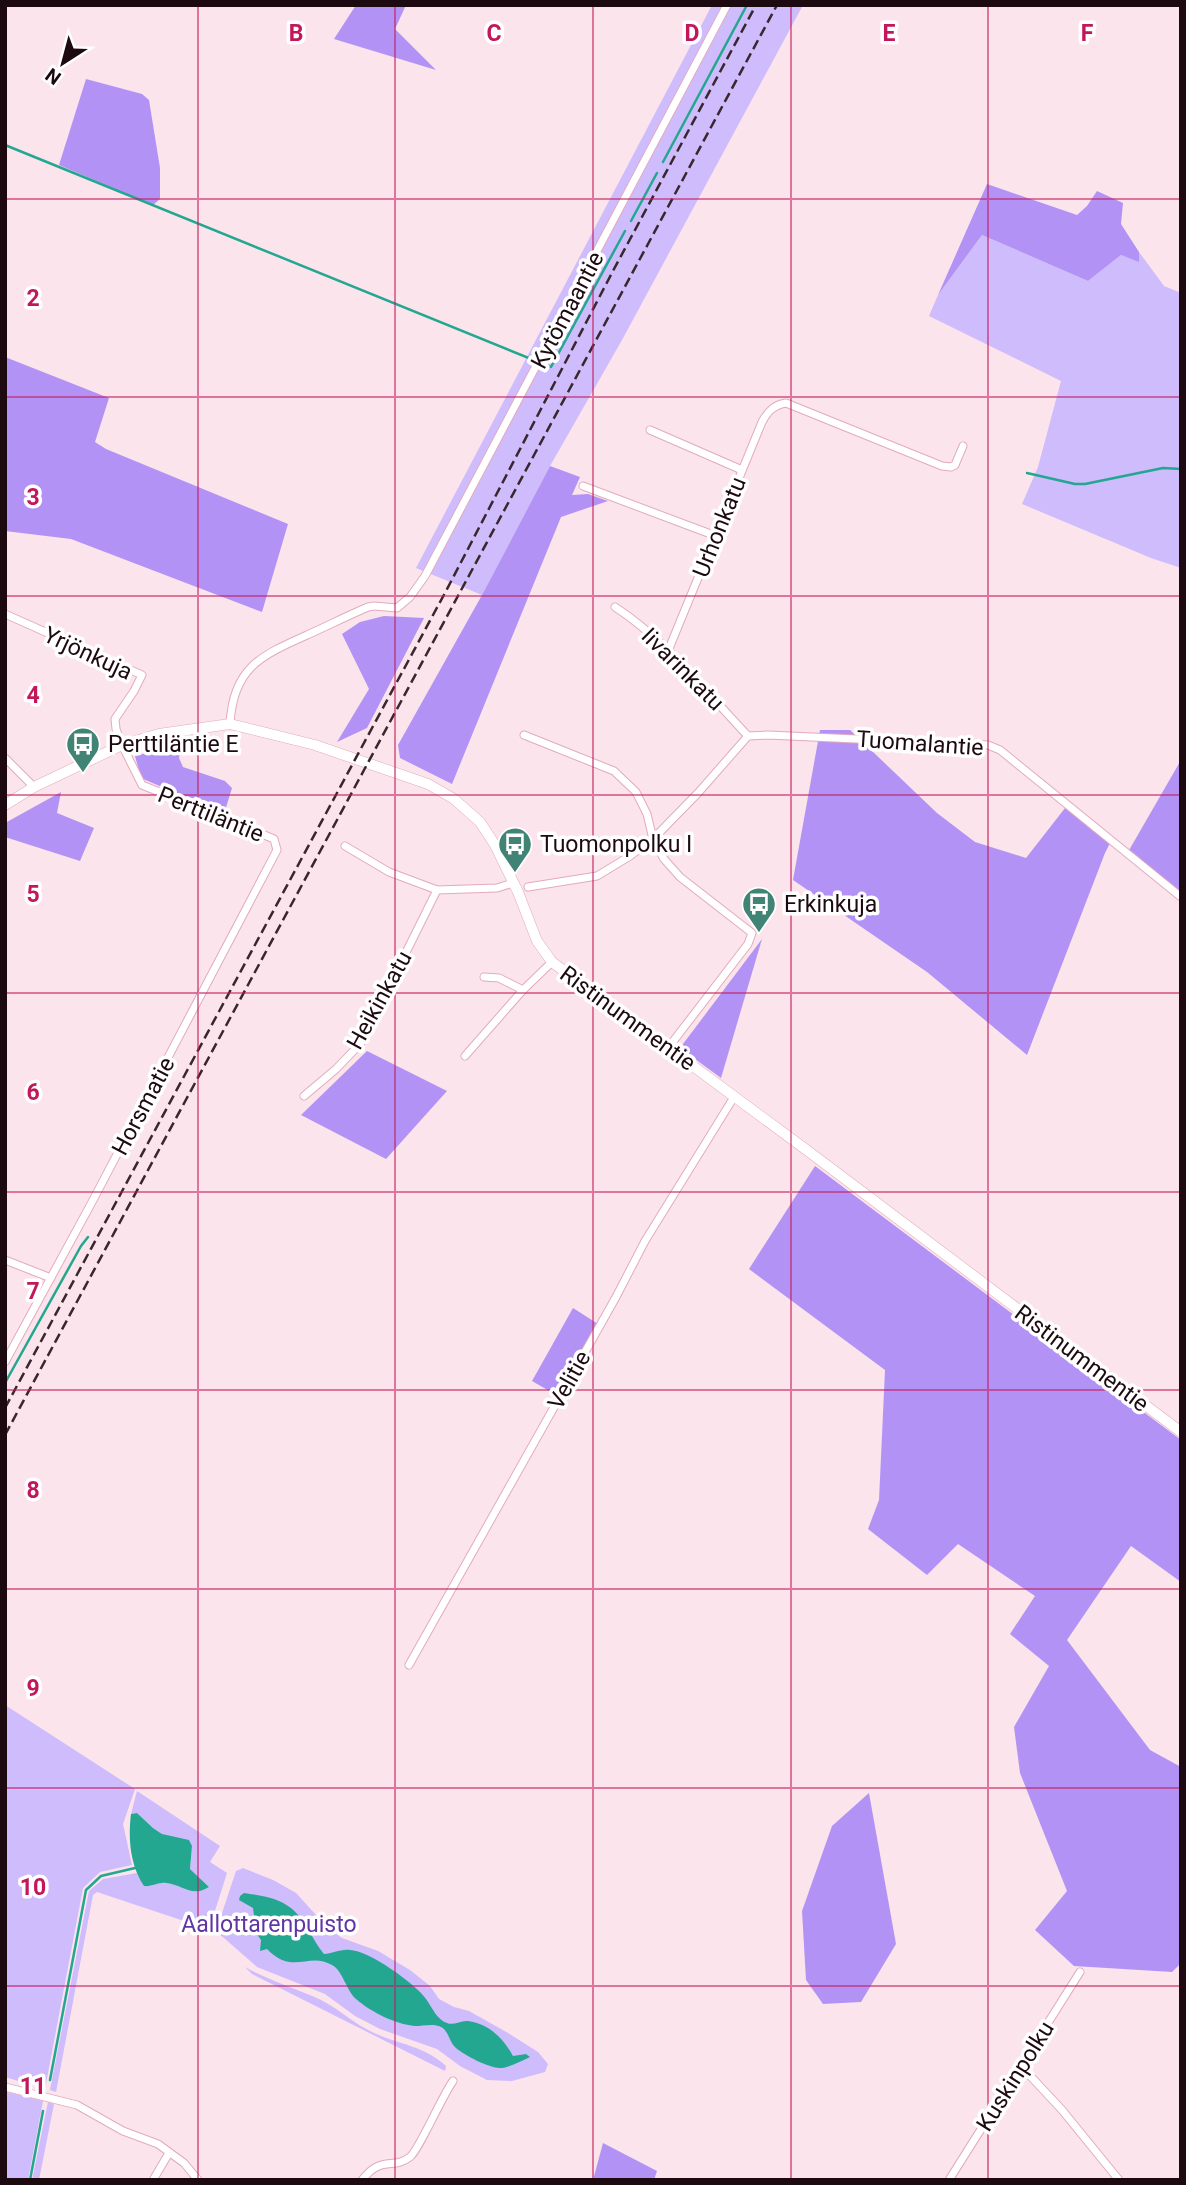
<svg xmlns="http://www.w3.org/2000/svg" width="1186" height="2185" font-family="Roboto,sans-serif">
<rect width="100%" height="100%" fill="#fbe4eb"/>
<g fill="#cebcfc">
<polygon points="712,5 803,5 622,340 550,466 482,595 416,568"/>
<polygon points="982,235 1088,281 1121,255 1138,261 1139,252 1164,286 1181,293 1181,568 1151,558 1022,504 1038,467 1061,381 929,316 938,295"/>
<polygon points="5,1705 135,1789 123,1824 132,1865 100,1872 83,1888 45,2089 5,2077"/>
<path d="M137,1791L220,1846L210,1862L227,1873L208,1933L202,1927L97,1892L93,1895L56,2092L50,2090L89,1891L103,1879L137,1873L144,1886C152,1887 159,1882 166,1883C184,1885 191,1898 209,1887L190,1869L192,1846L162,1834L153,1828L137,1813L131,1814Z"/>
<polygon points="243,1868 273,1880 296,1893 327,1927 342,1938 378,1951 410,1970 430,1986 439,1999 454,2007 469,2011 508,2033 538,2052 548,2064 545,2072 512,2081 487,2080 460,2066 437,2049 380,2029 355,2016 325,1994 257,1967 216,1931 236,1871"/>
<path d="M245,1967C268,1980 295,1988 319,1999C338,2008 354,2024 374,2033C400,2045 423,2045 446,2066L445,2071L252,1974Z"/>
<polygon points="7,2092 43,2101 28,2180 5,2180 5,2102"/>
<polygon points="48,2102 54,2104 39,2180 32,2180"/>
</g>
<g fill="#b293f5">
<polygon points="356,5 406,5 395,29 436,70 334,39"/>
<polygon points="86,79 142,94 149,100 160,168 160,199 153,205 59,165"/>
<polygon points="987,184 1077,215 1087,206 1097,191 1123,203 1121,224 1139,252 1139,262 1121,255 1088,281 982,235 938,295"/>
<polygon points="5,357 109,398 95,442 106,449 288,524 262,612 71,539 5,531"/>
<polygon points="550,466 580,477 572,495 588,494 608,501 561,517 452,784 400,758 398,745 482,595"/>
<polygon points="384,616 424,618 367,728 337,742 369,689 342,634 360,622"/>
<polygon points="820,730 850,730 937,813 975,842 1026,858 1069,803 1112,839 1105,853 1027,1055 927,972 793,880"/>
<polygon points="182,743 179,758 183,767 225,781 232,788 224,814 141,778 135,756"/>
<polygon points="1181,760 1181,894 1128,852"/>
<polygon points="61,792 57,813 94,828 80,861 5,837 5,823"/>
<polygon points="762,939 721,1078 680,1048"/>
<polygon points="367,1051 447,1091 386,1159 301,1115"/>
<polygon points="815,1166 1181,1440 1181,1582 1131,1546 1067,1640 1150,1750 1181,1767 1181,1963 1172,1972 1074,1966 1035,1930 1067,1891 1020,1773 1014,1727 1049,1666 1010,1634 1035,1596 958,1544 927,1575 868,1529 879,1500 885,1370 749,1269"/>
<polygon points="573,1308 598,1324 558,1396 532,1381"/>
<polygon points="869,1793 896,1944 861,2002 823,2004 806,1980 802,1911 832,1826"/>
<polygon points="603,2143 657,2171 654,2180 593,2180"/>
</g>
<g fill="#24a790">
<path d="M137,1813L153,1828L162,1834L189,1840L192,1846L190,1869L209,1887C191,1898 184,1885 166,1883C159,1882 152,1887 144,1886C130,1865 128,1838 131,1814Z"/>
<path d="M244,1893C271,1897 291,1900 306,1926C312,1935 317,1946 324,1954C332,1954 340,1949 350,1950C368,1950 416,1984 426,1999C432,2007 437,2020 447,2023C454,2026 461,2020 468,2021C489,2024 503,2038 513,2056L526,2054L530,2057C521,2061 509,2068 500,2068C489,2068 464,2055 456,2048C449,2042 449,2031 441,2027C434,2023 423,2026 415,2026C395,2024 371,2012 356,1999C346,1990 343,1971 332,1965C309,1951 293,1976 267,1949L260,1951L261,1940C250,1923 243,1931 234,1923L235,1921L252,1918L254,1916L253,1908L239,1900L240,1896Z"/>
</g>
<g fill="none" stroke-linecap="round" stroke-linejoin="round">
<g stroke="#24a790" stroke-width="2.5">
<polyline points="5,145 536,361"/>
<polyline points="663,162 747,5"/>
<polyline points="631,221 657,173"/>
<polyline points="543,363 551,367 625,231"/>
<polyline points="1027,473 1075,484 1085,484 1163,468 1181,469"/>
<polyline points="5,1383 81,1246 88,1237"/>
<polyline points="50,2080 86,1890 101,1876 135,1868"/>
<polyline points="30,2180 43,2111"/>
</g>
<g stroke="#e3abbd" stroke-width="9">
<g id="minor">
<polyline points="650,430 742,470"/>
<polyline points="583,486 716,536"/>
<path d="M615,607C666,640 706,692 748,736"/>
<polyline points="5,614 142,675 134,691 115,719 116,729 122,745 142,785 274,839 277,850 92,1202 5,1362"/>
<path d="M668,651L762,422C768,411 774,405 786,403L942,466L951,467L955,465L963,446"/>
<path d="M230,724C233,668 260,656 307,635C327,626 347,616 368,607L374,606L397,608L410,597L425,576L727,5"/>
<polyline points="524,735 614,771 636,792 647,814 653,839 664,859 680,877 752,933 748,944 668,1048"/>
<polyline points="5,758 34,787"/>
<polyline points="345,846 389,872 437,890 497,888 513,883"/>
<polyline points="528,887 597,876 630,856 653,839 698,793 748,736 768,735 988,745 1000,750 1181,897"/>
<polyline points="484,977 499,978 523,990"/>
<polyline points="465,1056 523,990 552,962"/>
<polyline points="304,1096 336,1069 361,1043 437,890"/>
<polyline points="5,1260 51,1278"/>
<polyline points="409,1665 616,1297 645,1241 734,1097"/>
<polyline points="1021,2066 1062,2110 1119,2180"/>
<polyline points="5,2087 77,2105 123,2131 158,2144 184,2163 198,2180"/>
<polyline points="153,2180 169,2153"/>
<path d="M362,2180C381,2155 393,2170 410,2157C419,2150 442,2096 453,2081"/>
<polyline points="949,2180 1080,1972"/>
</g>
</g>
<g stroke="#e3abbd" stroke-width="11">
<polyline id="tertiary" points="5,805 34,787 122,745 159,734 230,724 315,745 428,784 454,799 480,822 495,845 518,892 537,941 552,962 808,1151 1181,1432"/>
</g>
<use href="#minor" stroke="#fff" stroke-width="7"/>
<use href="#tertiary" stroke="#fff" stroke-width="10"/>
<g stroke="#3a272e" stroke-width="2.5" stroke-dasharray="10 5" stroke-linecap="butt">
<polyline points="5,1408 446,591 614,269 756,5"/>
<polyline points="5,1435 777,5"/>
</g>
</g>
<path fill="none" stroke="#c2185b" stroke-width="2" stroke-opacity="0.55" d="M198,5V2180M395,5V2180M593,5V2180M791,5V2180M988,5V2180M5,199H1181M5,397H1181M5,596H1181M5,795H1181M5,993H1181M5,1192H1181M5,1390H1181M5,1589H1181M5,1788H1181M5,1986H1181"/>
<defs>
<g id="bus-pin" transform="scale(1.75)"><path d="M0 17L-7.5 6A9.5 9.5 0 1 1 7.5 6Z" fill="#418375" stroke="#fff"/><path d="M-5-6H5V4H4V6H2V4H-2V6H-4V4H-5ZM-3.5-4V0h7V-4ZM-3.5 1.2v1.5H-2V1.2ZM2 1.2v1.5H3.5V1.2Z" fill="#fff"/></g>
</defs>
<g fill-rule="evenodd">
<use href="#bus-pin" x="83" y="744"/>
<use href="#bus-pin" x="515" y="844"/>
<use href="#bus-pin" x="759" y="904"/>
</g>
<g text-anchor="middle" stroke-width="7" stroke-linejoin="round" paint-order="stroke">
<g font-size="23" fill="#1d0a11" stroke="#fff">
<text transform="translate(567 310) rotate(-62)" y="8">Kytömaantie</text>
<text transform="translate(719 527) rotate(-68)" y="8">Urhonkatu</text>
<text transform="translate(88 653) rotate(25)" y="8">Yrjönkuja</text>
<text transform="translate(683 669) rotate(45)" y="8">Iivarinkatu</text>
<text transform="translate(920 743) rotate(4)" y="8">Tuomalantie</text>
<text transform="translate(211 814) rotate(22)" y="8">Perttiläntie</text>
<text transform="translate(379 1000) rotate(-61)" y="8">Heikinkatu</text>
<text transform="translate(628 1018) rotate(36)" y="8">Ristinummentie</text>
<text transform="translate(143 1106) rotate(-62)" y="8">Horsmatie</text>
<text transform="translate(1082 1358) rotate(37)" y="8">Ristinummentie</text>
<text transform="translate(569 1380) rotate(-61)" y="8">Velitie</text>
<text transform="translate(1015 2076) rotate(-58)" y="8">Kuskinpolku</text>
</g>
<g font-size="23" fill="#1d0a11" stroke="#fff" text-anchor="start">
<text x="108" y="752">Perttiläntie E</text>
<text x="540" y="852">Tuomonpolku I</text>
<text x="784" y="912">Erkinkuja</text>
</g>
<g font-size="23" fill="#6235a5" stroke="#fff">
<text x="269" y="1932">Aallottarenpuisto</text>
</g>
</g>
<g font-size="23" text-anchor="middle" font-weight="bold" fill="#c2185b" stroke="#fff" stroke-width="7" stroke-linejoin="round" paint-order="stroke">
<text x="296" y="41">B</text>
<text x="494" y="41">C</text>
<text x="692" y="41">D</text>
<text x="889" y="41">E</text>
<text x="1087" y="41">F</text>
<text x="33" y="306">2</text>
<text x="33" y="505">3</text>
<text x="33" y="703">4</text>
<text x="33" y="902">5</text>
<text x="33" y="1100">6</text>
<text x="33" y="1299">7</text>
<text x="33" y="1498">8</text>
<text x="33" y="1696">9</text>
<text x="33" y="1895">10</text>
<text x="33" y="2094">11</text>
</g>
<rect width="1186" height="2185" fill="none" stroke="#1d0a11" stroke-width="14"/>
<g transform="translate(63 63) rotate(216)" stroke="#ffffff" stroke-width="5" paint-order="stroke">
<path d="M0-5L12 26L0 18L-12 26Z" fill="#1d0a11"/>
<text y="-10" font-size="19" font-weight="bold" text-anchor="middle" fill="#1d0a11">N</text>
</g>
</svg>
